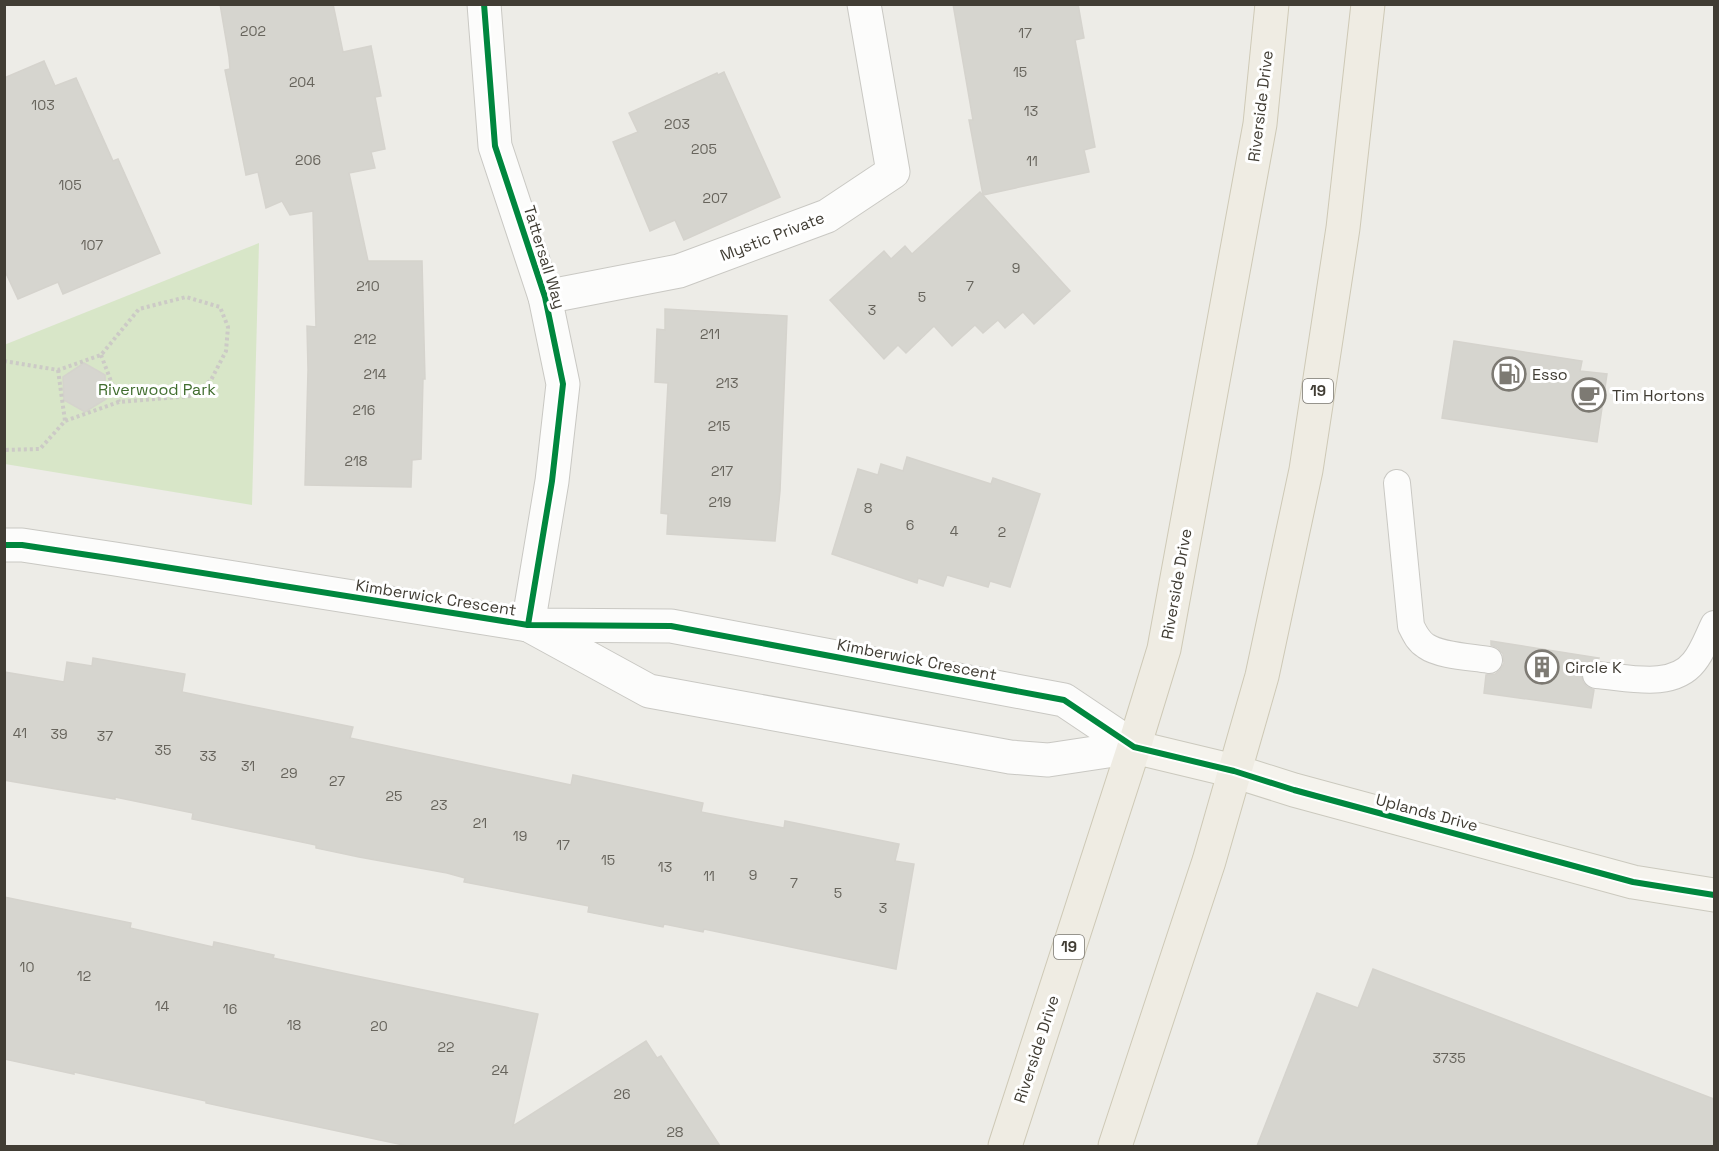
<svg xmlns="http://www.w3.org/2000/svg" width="1719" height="1151" font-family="'Space Grotesk',sans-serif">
<rect width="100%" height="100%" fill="#edece7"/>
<polygon fill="#d8e6c8" points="259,243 252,505 5,464 4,345"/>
<g fill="#d6d5cf" stroke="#d5d3cd" stroke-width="1.5">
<polygon points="220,4 333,4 343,52 371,46 381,96 375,97 385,149 371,152 375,168 349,173 368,261 422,261 425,379 423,379 421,459 412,460 411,487 305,485 308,370 307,326 316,327 313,211 290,215 282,201 266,208 258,172 246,175 225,70 230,69 229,57"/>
<polygon points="953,4 1078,4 1084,38 1075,40 1095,147 1084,150 1089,172 983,195 969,120 973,120"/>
<polygon points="44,61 55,86 76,78 113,161 118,159 160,253 63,294 58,282 18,299 4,269 4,78"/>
<polygon points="724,72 780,197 684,240 675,220 650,231 613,142 638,132 629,113 717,73 718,75"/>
<polygon points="980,192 1070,291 1034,324 1023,312 1005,328 998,320 983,333 975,325 952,346 934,326 906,353 898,345 884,359 830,300 884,251 891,259 905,246 912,254"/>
<polygon points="665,309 787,316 780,491 775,541 667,534 668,514 661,513 668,383 655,382 657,329 665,330"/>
<polygon points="1454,341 1582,361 1580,371 1607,374 1597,442 1442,418"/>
<polygon points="84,363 105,375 106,399 85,412 64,400 63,377"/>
<polygon points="907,457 991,484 993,478 1040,494 1010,587 990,581 988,587 947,575 943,586 918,578 917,583 832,554 858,469 878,475 881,464 903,471"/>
<polygon points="1491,641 1599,658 1598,660 1590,661 1584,666 1581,673 1583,682 1587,687 1594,690 1591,708 1484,693 1486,675 1495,674 1500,670 1504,663 1503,654 1498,648 1491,645"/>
<polygon points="93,658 185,674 182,692 353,727 350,738 571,785 573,775 703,803 701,812 784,828 785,821 899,844 895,861 914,864 896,969 704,929 703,932 664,924 663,927 588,912 589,906 464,882 465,878 447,873 359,857 316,848 316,845 192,819 193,813 115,797 115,799 4,780 4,672 64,682 67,662 92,666"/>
<polygon points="4,897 131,923 130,928 213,947 214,942 274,955 273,958 352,975 538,1014 513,1126 646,1041 657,1058 661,1056 720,1146 408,1146 206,1103 206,1101 74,1072 74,1074 4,1059"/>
<polygon points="1373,969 1714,1099 1714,1146 1257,1146 1317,993 1358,1008"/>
</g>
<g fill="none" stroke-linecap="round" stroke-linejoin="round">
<g stroke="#c9c8c3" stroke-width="28">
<g id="lane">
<path d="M1397,483L1411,626C1415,634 1418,641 1426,646C1440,656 1472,657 1489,660"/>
<path d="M1596,675C1627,677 1672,690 1694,662C1703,651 1708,636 1714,624"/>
</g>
</g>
<g stroke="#c9c8c3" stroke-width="35">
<g id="street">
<polyline points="484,4 495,146 545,297 563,384 552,481 528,625"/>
<polyline points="545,297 679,271 827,216 893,172 864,4"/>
<polyline points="4,545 22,545 115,559 528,625 671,626 1064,700 1134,747"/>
<polyline points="532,627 649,691 1010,757 1048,760 1134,747"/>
</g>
</g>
<g stroke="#cbc9be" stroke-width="35">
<polyline id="secondary" points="1134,747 1234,771 1294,790 1633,882 1714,895"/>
</g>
<g stroke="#cec9b6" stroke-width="35">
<g id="primary">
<polyline points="1005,1146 1134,747 1164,649 1260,124 1272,4"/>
<polyline points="1115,1146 1209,861 1262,676 1306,470 1343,228 1368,4"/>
</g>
</g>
<g stroke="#cccac6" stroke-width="4" stroke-dasharray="3 3" stroke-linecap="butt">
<polyline points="101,355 119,402"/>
<polyline points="4,361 58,370 101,355 139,309 186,297 220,307 228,327 226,351 211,380 191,396 119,402 65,421 40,449 4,450"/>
<polyline points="58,370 65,421"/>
</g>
<use href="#lane" stroke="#fcfcfb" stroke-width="26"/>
<use href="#street" stroke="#fcfcfb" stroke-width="33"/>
<use href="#secondary" stroke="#f5f3ed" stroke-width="33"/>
<use href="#primary" stroke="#efece3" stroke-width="33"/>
<g stroke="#fff" stroke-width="10">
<g id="cycleway">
<polyline points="484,4 495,146 545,297 563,384 552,481 528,625"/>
<polyline points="4,545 22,545 115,559 528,625 671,626 1064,700 1134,747 1234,771 1294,790 1633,882 1714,895"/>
</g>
</g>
<use href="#cycleway" stroke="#00873e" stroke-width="6"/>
</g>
<defs>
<g id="fuel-ring" transform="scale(1.725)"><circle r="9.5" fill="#fff" stroke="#7d7a73" stroke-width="1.5"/><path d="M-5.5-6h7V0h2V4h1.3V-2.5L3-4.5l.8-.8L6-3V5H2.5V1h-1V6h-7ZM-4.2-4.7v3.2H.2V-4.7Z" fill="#7d7a73"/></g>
<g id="cafe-ring" transform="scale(1.725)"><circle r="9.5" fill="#fff" stroke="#7d7a73" stroke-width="1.5"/><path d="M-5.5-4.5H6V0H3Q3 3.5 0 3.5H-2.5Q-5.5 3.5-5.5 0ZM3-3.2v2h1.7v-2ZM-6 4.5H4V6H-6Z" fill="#7d7a73"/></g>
<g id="building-ring" transform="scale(1.725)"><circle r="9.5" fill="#fff" stroke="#7d7a73" stroke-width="1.5"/><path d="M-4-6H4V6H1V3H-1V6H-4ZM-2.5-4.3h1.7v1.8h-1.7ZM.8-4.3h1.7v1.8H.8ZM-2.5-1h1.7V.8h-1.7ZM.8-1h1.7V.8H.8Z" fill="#7d7a73"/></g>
</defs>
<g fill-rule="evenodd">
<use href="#fuel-ring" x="1509" y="374"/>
<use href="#cafe-ring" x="1589" y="395"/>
<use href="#building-ring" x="1542" y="667"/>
</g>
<g text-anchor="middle" stroke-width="6" stroke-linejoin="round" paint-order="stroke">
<g font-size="14" fill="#67645c">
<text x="253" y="36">202</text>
<text x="1025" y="38">17</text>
<text x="1020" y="77">15</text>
<text x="302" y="87">204</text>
<text x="43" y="110">103</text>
<text x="1031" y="116">13</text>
<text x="677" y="129">203</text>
<text x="704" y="154">205</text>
<text x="308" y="165">206</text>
<text x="1032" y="166">11</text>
<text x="70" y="190">105</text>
<text x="715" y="203">207</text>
<text x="92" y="250">107</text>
<text x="1016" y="273">9</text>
<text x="368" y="291">210</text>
<text x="970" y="291">7</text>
<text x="922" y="302">5</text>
<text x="872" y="315">3</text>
<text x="710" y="339">211</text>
<text x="365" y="344">212</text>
<text x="375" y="379">214</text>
<text x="727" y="388">213</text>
<text x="364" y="415">216</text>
<text x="719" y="431">215</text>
<text x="356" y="466">218</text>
<text x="722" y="476">217</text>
<text x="720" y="507">219</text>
<text x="868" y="513">8</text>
<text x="910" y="530">6</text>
<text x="954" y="536">4</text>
<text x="1002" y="537">2</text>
<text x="20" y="738">41</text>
<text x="59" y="739">39</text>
<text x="105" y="741">37</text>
<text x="163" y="755">35</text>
<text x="208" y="761">33</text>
<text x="248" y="771">31</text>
<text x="289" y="778">29</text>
<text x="337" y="786">27</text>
<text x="394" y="801">25</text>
<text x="439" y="810">23</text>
<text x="480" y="828">21</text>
<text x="520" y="841">19</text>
<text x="563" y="850">17</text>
<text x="608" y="865">15</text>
<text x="665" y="872">13</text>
<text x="753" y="880">9</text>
<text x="709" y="881">11</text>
<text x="794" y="888">7</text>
<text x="838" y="898">5</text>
<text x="883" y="913">3</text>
<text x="27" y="972">10</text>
<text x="84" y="981">12</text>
<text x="162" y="1011">14</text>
<text x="230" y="1014">16</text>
<text x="294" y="1030">18</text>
<text x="379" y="1031">20</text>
<text x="446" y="1052">22</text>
<text x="1449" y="1063">3735</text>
<text x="500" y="1075">24</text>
<text x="622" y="1099">26</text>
<text x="675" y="1137">28</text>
</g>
<g fill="#fff" stroke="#7a7771" stroke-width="1.5">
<rect x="1303" y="379" width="30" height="24" rx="4.5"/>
<rect x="1054" y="935" width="30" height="24" rx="4.5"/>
</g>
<g font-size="15" font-weight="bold" fill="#413d34">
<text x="1318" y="396">19</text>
<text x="1069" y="952">19</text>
</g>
<g font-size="16" fill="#413d34" stroke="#fff">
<text transform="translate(1260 106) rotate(-83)" y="6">Riverside Drive</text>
<text transform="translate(772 236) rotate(-21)" y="6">Mystic Private</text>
<text transform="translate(545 257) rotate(73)" y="6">Tattersall Way</text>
<text transform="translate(1176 584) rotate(-80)" y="6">Riverside Drive</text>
<text transform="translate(436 597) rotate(9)" y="6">Kimberwick Crescent</text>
<text transform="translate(917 659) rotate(11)" y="6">Kimberwick Crescent</text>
<text transform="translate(1427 812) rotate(15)" y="6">Uplands Drive</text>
<text transform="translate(1036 1049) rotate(-72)" y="6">Riverside Drive</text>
</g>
<g font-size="16" fill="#413d34" stroke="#fff" text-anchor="start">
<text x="1532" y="380">Esso</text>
<text x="1612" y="401">Tim Hortons</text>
<text x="1565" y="673">Circle K</text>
</g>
<g font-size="16" fill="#406d2e" stroke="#fff">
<text x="157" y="395">Riverwood Park</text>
</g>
</g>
<rect width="1719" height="1151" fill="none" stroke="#413d34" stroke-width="12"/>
</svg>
